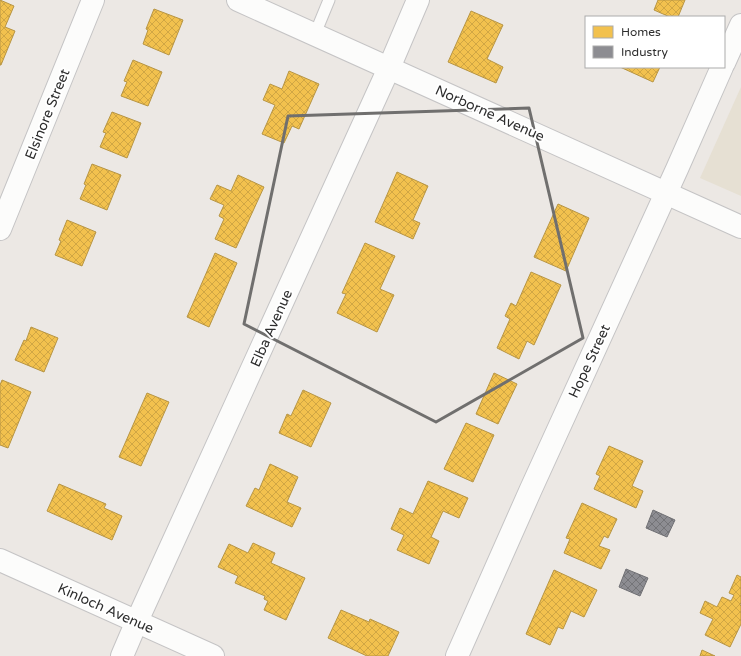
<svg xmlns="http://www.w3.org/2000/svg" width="741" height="656" font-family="'Varela Round',sans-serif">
<defs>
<pattern id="homes-cross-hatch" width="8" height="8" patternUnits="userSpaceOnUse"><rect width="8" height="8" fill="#f2c14e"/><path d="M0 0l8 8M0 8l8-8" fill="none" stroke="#d0a644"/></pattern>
<pattern id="industry-cross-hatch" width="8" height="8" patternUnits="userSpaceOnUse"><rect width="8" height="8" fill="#8d8d92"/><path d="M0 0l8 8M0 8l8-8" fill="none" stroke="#747478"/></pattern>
</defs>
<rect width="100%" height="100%" fill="#ece8e4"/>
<polygon fill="#e6e0d3" points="741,87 741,196 700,178"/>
<g fill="url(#homes-cross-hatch)" stroke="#b79544">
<polygon points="0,0 14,6 5,27 15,31 1,65 0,65"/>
<polygon points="658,0 685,0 678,17 670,17 654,10"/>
<polygon points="154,9 183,20 169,55 143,44 148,30 146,29"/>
<polygon points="471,11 503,25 487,59 503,67 496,83 448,62"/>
<polygon points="133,60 162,72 148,106 121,96 127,82 124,81"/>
<polygon points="620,67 660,67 653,82"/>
<polygon points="289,71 319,84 299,129 292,126 284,143 262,134 275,105 263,100 270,84 282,89"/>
<polygon points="112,112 141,123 127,158 100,147 106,133 103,132"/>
<polygon points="92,164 121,175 107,210 80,199 86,185 84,184"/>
<polygon points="397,172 428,186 413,220 420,223 413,239 375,222"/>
<polygon points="238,175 264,187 236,248 215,239 224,219 219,216 224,205 210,199 217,185 231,191"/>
<polygon points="558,204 589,218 566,271 534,257"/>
<polygon points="67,220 96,232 82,266 55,255 61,241 59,240"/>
<polygon points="365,243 395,256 380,289 394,295 377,332 337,313 346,294 342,293"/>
<polygon points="215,253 237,263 209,327 187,317"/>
<polygon points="531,272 561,285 534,345 527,341 519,359 497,348 510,319 505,316 511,303 516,306"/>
<polygon points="31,327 58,338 44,372 15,360 24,340 26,341"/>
<polygon points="494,373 517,384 498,424 476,414"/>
<polygon points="2,380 31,392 8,448 0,445 0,385"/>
<polygon points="303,390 331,403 311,447 279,433 287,414 291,416"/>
<polygon points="147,393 169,402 141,466 119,457"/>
<polygon points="466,423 494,435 473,482 444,469"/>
<polygon points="609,446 643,461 632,486 643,491 636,508 594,489 600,476 596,474"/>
<polygon points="270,464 298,477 287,502 301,508 292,527 246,506 255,488 259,490"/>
<polygon points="428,481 468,498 459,518 443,511 431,537 439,541 429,564 397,550 404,535 391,529 400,508 413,514"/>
<polygon points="59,484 106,504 104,508 122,516 112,540 47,511"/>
<polygon points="582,503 617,519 608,538 604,536 599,546 610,550 601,569 564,553 570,539 566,538"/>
<polygon points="253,543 275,553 271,563 305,578 286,620 264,610 268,601 264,599 265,596 235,583 238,576 218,567 229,544 248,553"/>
<polygon points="554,570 597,590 584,617 571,611 563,629 558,627 550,645 526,634"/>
<polygon points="737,575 741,577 741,602 740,605 741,606 741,624 730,647 705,635 713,619 700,613 705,601 717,607 722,597 731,601 734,595 729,593"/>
<polygon points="341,610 369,622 370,619 399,632 388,656 367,656 328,638"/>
<polygon points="702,650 715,656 700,656"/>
</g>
<g fill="url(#industry-cross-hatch)" stroke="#707074">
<polygon points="653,510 675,520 667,537 646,528"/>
<polygon points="626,569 648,578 640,596 619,587"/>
</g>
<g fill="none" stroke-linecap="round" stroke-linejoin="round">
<g stroke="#c5c4c5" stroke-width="13">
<polyline id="service" points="315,34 329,0"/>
</g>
<g stroke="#c5c4c5" stroke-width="24">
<g id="minor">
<polyline points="238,0 741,227"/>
<polyline points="724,63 741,25"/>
<polyline points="0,229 93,0"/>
<polyline points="0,560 213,656"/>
<polyline points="122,656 137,621 389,68 418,0"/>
<polyline points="457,656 531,489 677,169 722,67"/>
</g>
</g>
<use href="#service" stroke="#fcfcfb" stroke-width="11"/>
<use href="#minor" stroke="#fcfcfb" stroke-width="22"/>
</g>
<path fill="none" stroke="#706f6e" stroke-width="3" stroke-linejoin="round" d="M529,108L583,338L436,422L244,324L288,116Z"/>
<g text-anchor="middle" stroke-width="4" stroke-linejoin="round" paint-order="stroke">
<g font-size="14" fill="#2e2e2e" stroke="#fff">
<text transform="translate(490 113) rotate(24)" y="5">Norborne Avenue</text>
<text transform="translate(47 114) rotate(-68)" y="5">Elsinore Street</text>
<text transform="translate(271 328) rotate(-66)" y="5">Elba Avenue</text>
<text transform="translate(589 361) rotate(-65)" y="5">Hope Street</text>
<text transform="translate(106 608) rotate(24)" y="5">Kinloch Avenue</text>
</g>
</g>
<rect x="585" y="16" width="140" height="52" fill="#ffffff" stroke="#ababab"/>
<rect x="593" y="26" width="20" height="12" fill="#f2c14e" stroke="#ababab"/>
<text x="621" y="36" font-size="12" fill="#2e2e2e">Homes</text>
<rect x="593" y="46" width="20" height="12" fill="#8d8d92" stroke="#ababab"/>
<text x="621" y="56" font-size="12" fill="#2e2e2e">Industry</text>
</svg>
